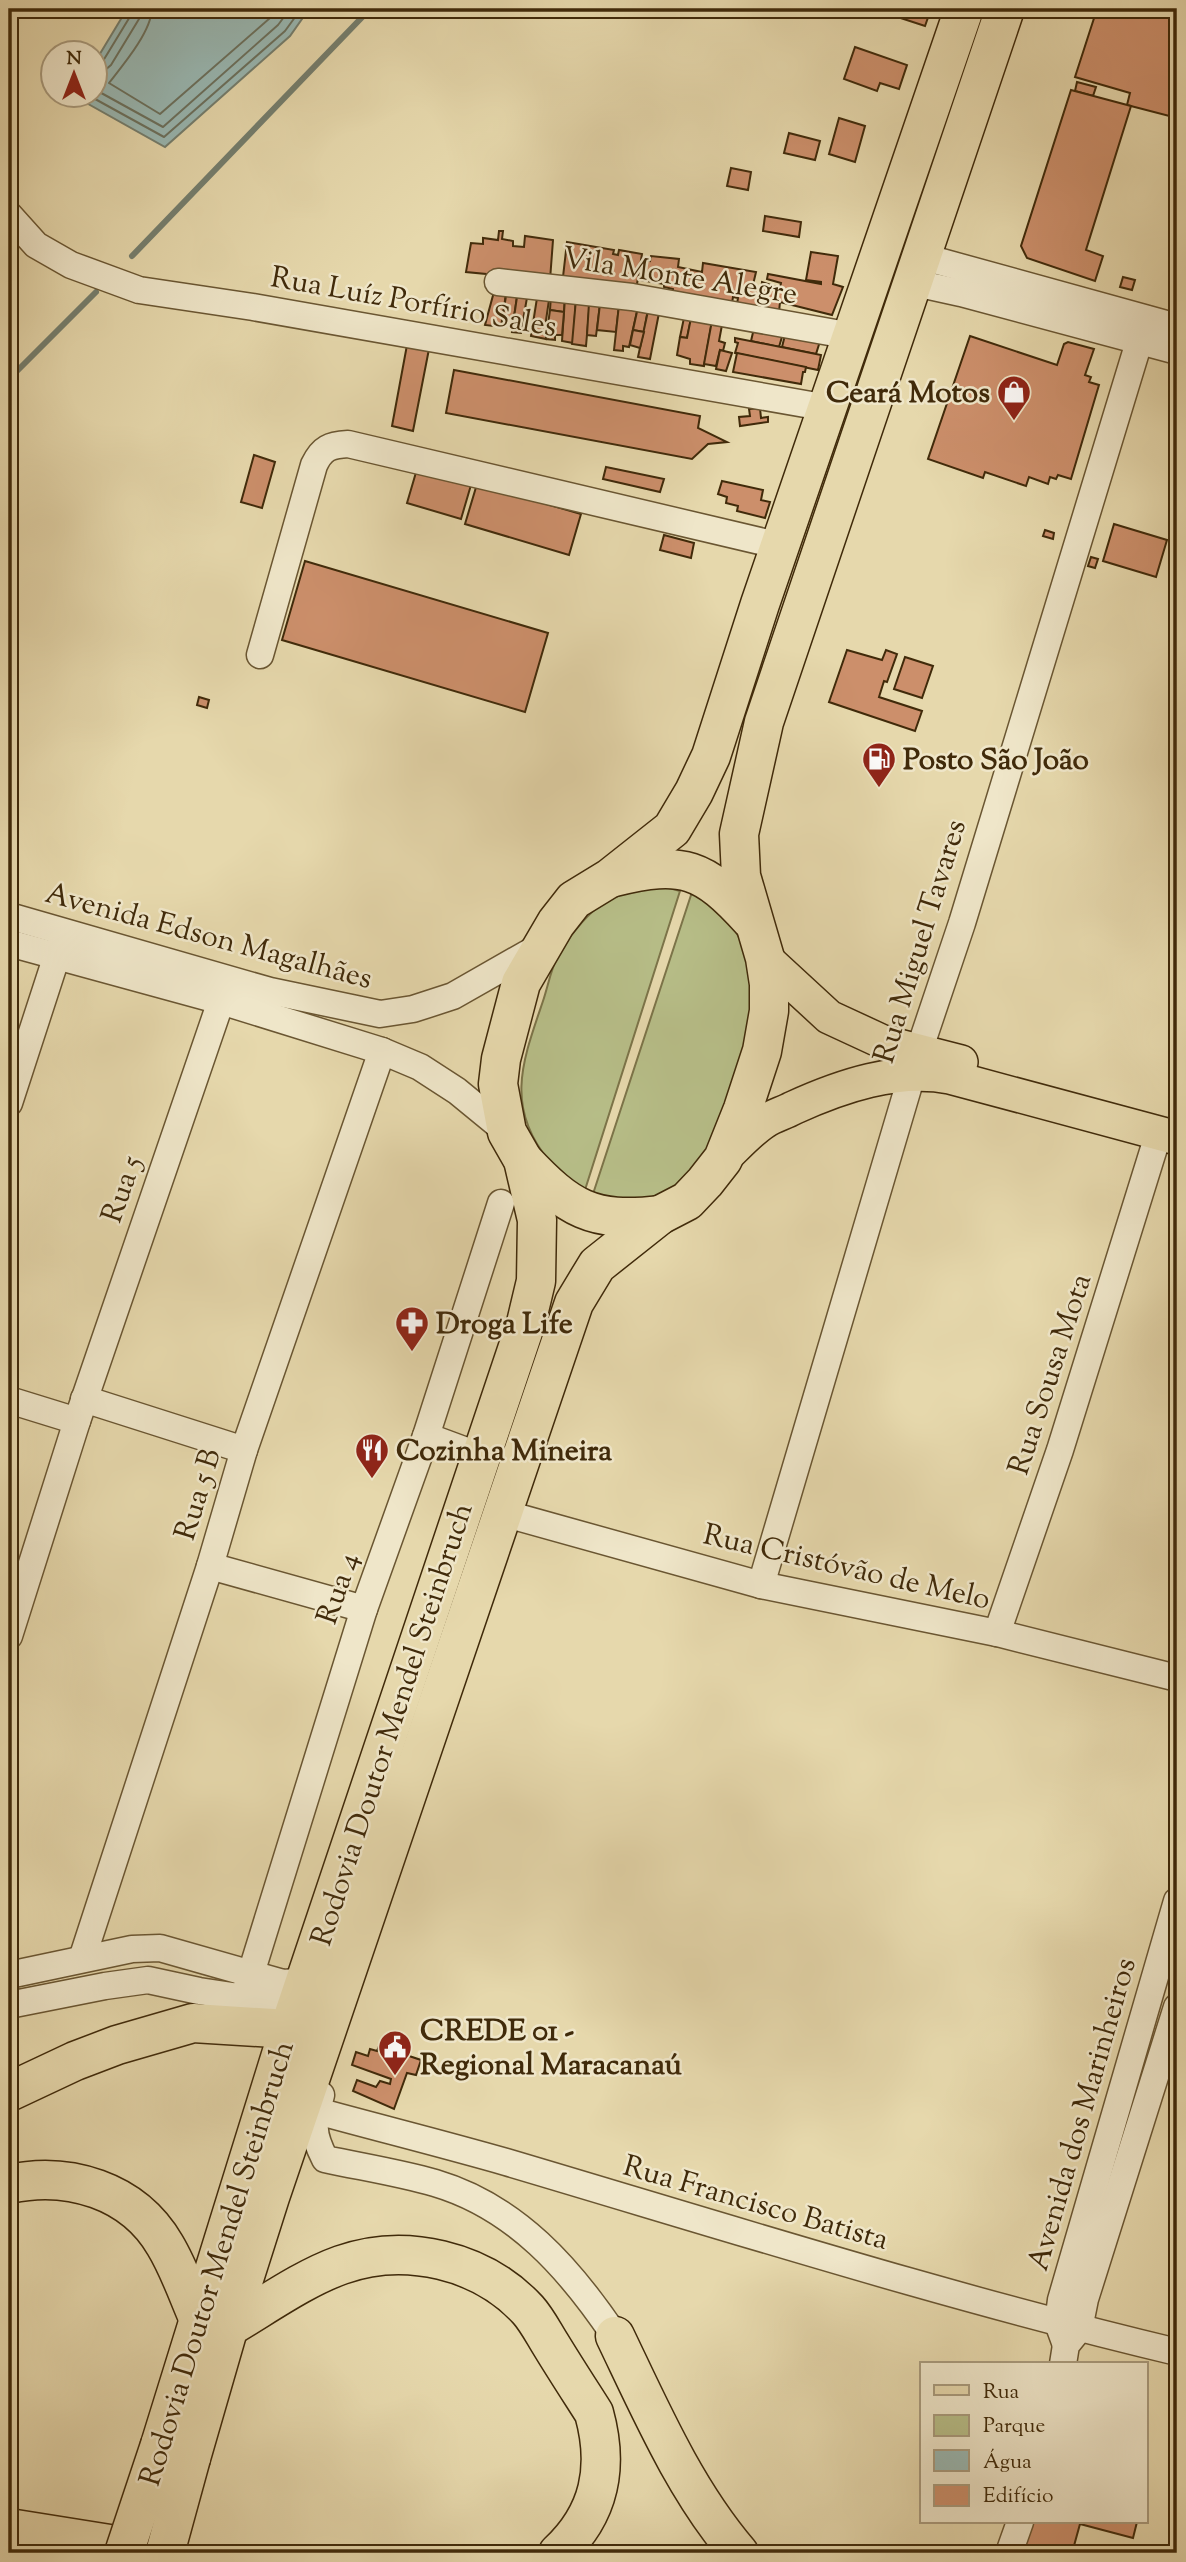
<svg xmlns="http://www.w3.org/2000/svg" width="1186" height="2562" font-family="'Sorts Mill Goudy',serif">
<rect width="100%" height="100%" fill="#e6d8ac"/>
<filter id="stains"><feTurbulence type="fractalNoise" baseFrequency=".00286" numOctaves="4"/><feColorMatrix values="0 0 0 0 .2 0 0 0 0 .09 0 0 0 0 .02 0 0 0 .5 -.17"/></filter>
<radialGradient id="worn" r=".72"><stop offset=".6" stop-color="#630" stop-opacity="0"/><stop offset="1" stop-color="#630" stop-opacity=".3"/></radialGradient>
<g fill="#b7be88" stroke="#7c7449" stroke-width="2">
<path d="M658,885L680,891L584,1193C569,1185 560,1174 549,1161C504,1106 523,1060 543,1001C548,986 551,969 558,955C567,939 584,918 599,906C617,892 637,890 658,885Z"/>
<polygon points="692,892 728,918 741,941 752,979 756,1009 710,1150 676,1185 651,1200 592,1197"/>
</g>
<polygon fill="#99b8b3" stroke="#757f6f" stroke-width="2" points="127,9 309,9 290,36 165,147 74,96 94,94 95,62"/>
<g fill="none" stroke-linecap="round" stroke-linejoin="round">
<g stroke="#6c715e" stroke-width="2">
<path d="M152,9C151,32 123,65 109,83L160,114L270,18L277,9"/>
<polyline points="94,64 103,61 131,15 132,9"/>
<polyline points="94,73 104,71 111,65 139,19 141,9"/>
<polyline points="94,89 163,127 278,25 290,9"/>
<polyline points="86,94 164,137 285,31 301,9"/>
</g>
<g stroke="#757f6f" stroke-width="6">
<polyline points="132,256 370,9"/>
<polyline points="9,379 96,292"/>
</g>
</g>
<g fill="#cc8f6b" stroke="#402a0a" stroke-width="2">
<polygon points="873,9 931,9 925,26"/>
<polygon points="1097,9 1177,9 1177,118 1127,105 1130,93 1075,77"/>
<polygon points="855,47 907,65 899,89 880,83 877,91 844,79"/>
<polygon points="1077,82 1096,87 1093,96 1075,91"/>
<polygon points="1071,90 1131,106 1086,250 1103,256 1095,281 1027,258 1021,246"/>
<polygon points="839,118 865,126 855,162 829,154"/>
<polygon points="789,133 820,141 815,160 784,153"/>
<polygon points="731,168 751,172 748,190 727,186"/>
<polygon points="765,216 801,222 799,237 763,231"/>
<polygon points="499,231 503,231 502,239 513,241 513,246 524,247 525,236 553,240 550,280 466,272 471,243 483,244 483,238 498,240"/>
<polygon points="567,242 614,250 613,254 618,255 619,250 642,254 636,290 563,277"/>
<polygon points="811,252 838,256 833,284 843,287 832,315 780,302 779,312 737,304 738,298 733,297 732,303 673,293 673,289 664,287 664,284 640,280 644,260 650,261 651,256 679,259 678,267 702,272 703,263 756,272 752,289 761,291 762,282 780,288 781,283 767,279 768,274 821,284 821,282 806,280"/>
<polygon points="1123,277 1135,280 1132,290 1120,287"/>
<polygon points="507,287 501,327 485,325 495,288"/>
<polygon points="507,289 518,290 513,324 502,322"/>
<polygon points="518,290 528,292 522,326 513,324"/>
<polygon points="551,296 565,298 564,312 550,310"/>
<polygon points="537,298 549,300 545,327 548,327 546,339 531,336"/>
<polygon points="565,298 576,299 573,343 562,341"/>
<polygon points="576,299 590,300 586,346 572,344"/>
<polygon points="589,303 600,304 596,336 587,335"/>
<polygon points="600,304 619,305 616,332 597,330"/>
<polygon points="619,305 638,307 629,347 623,346 623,351 614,350"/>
<polygon points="638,307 648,309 644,332 633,330"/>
<polygon points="550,310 564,312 562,335 555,335 555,340 546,339"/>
<polygon points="648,311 659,313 650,359 638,357"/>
<polygon points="685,313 692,314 687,338 680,337"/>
<polygon points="692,313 713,316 704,366 690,364 690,359 677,355 680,337 687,338"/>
<polygon points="713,315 722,325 719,341 725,343 723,351 720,350 716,366 704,364"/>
<polygon points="755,324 784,330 779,347 751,341"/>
<polygon points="513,326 522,328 521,333 512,332"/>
<polygon points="633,330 644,332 640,348 630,345"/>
<polygon points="786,331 821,338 816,354 782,347"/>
<polygon points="970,336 1057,365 1064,344 1068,342 1094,349 1085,375 1091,377 1089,382 1099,385 1071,479 1058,475 1056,479 1050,477 1048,484 1029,477 1026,486 985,472 983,478 928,459"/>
<polygon points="735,338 821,355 818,370 735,353 738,343 735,342"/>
<polygon points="407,345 429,349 413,431 392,426"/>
<polygon points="720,350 732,353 726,371 716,369"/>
<polygon points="737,353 806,367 805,372 803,372 801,384 733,372"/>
<polygon points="454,370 700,416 698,428 727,442 708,444 692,459 446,413"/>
<polygon points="760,408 761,418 768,417 768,422 740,426 739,417 750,416 749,409"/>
<polygon points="254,455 275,462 262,508 241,502"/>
<polygon points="606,467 664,479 660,492 603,479"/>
<polygon points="417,469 471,485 461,519 407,503"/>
<polygon points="722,481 763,490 761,500 770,502 765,518 737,511 738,506 726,503 727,497 718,494"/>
<polygon points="477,484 581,514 569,555 465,524"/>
<polygon points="1114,524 1167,540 1156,577 1103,561"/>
<polygon points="1045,530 1054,533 1053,539 1043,536"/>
<polygon points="664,535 694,543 691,558 660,550"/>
<polygon points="1091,557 1098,559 1095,568 1088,566"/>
<polygon points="305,561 548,633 525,712 282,640"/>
<polygon points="847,650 882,660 886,650 897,654 887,682 884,681 879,697 922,711 915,731 829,702"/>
<polygon points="905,657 933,666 922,698 894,689"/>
<polygon points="199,697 209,700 207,708 197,705"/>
<polygon points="379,2046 421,2060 416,2075 407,2073 394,2109 353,2091 357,2080 376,2087 380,2081 390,2084 391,2079 352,2065 356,2052 368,2056 370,2049 377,2051"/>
<polygon points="1028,2522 1137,2522 1133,2538 1080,2524 1072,2553 1018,2553"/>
</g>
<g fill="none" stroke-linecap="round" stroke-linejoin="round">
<g stroke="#6a5632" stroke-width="29">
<g id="minor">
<polyline points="9,215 36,245 71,265 139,290 253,307 828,408"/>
<polyline points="920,256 1177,327"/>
<polyline points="498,282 632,297 852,336"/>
<polyline points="911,282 961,293 1177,351"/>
<path d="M260,655L314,465C322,448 330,445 348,444L781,546"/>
<polyline points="9,916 270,991 380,1014 413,1009 453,996 539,947"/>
<polyline points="9,943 221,1001 382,1051 420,1067 457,1091 507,1132"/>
<polyline points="9,1103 62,940"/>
<polyline points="84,1399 244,1450"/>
<polyline points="9,1400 77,1421"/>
<polyline points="426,1436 480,1456"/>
<polyline points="503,1513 761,1585 997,1633 1177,1678"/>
<polyline points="210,1566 364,1609"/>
<polyline points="761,1585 919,1051 962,923 1146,319"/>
<polyline points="997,1633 1060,1450 1159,1132"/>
<polyline points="9,1636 77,1421 221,1001"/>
<polyline points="82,1959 210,1566 244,1450 382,1051"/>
<polyline points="9,1975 132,1949 160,1948 283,1983 297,1982 308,1975"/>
<polyline points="244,1996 364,1609 426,1436 501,1203"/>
<polyline points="9,2005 105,1986 148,1980 199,1991 264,2001 279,2005 293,2019"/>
<path d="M321,2095C313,2124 311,2132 325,2159C362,2167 400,2173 435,2183C516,2207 570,2269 615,2336"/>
<path d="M317,2111C379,2128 443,2144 506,2162C729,2228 950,2298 1177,2352"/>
<polyline points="1066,2345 1058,2323 1061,2300 1177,1901"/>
<polyline points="1063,2364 1066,2345 1079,2329 1085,2299 1177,2007"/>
<polyline points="1009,2553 1020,2522"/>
</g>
</g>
<g stroke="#402a0a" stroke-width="36">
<g id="major">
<polyline points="765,958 829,1017 883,1042 961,1062"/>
<path d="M723,1159C736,1147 749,1132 764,1122C772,1116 784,1113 793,1108C841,1086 897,1067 950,1077L1177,1138"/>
</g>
</g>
<g stroke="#402a0a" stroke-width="41">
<g id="highway">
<path d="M614,877C683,860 704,868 751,920"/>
<path d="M523,1160C569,1209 592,1223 660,1215"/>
<polyline points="9,2092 75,2061 117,2045 193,2023 289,2029"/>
<path d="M9,2184C68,2171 133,2190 165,2245C179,2268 188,2295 199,2320"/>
<path d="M229,2327C265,2306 302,2279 341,2265C405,2242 482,2260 528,2310C537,2320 544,2334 551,2345C565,2368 580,2391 594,2413C609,2467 600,2514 558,2553"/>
<path d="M615,2336C651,2411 685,2490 739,2553"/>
<polyline points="160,2445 289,2029 526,1323 536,1281 537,1220 523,1160 507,1132 498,1084 501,1059 521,983 556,923 574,900 610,878 672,829 694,792 711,756 760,604 964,9"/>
<polyline points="191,2458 230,2323 270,2197 574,1303 597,1265 660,1215 687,1201 705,1182 723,1159 743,1109 762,1051 769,1011 769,984 765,958 741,876 739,834 764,722 1005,9"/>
<polyline points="9,2528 166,2553"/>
</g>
</g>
<use href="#minor" stroke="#efe6c9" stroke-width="26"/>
<use href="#major" stroke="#e6d8ac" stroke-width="33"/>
<use href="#highway" stroke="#e6d8ac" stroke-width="38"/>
<g stroke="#402a0a" stroke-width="41" stroke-linecap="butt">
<g id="highway-bridge">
<polyline points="124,2553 160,2445"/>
<polyline points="165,2553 191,2458"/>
</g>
</g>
<use href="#highway-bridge" stroke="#e6d8ac" stroke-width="38"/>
</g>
<defs>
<g id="shop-pin" transform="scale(1.75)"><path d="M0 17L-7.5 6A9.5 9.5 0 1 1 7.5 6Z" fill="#8f2418" stroke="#efe6c9"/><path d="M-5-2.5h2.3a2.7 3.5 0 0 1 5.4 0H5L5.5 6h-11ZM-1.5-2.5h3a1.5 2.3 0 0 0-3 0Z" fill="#fff"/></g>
<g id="fuel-pin" transform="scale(1.75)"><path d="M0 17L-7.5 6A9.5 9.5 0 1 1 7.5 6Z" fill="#8f2418" stroke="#efe6c9"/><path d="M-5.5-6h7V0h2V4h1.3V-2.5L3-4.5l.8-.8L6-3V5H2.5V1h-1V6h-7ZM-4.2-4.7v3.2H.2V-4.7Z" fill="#fff"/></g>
<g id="pharmacy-pin" transform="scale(1.75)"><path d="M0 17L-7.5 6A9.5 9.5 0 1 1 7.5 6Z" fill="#8f2418" stroke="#efe6c9"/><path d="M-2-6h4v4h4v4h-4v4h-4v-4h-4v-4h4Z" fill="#fff"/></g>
<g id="restaurant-pin" transform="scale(1.75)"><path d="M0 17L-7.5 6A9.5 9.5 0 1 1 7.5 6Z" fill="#8f2418" stroke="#efe6c9"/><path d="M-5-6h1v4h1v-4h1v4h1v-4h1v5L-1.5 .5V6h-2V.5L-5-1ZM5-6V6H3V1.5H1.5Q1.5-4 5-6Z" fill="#fff"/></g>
<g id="civic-pin" transform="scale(1.75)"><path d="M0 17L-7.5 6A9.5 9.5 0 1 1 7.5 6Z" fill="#8f2418" stroke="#efe6c9"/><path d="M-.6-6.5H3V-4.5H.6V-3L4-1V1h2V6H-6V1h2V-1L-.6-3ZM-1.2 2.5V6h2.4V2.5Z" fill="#fff"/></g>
</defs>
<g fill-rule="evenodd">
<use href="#shop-pin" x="1014" y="392"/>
<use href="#fuel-pin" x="879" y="759"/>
<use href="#pharmacy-pin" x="412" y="1323"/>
<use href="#restaurant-pin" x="372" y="1450"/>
<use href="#civic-pin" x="395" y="2047"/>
</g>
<g text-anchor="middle" stroke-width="5" stroke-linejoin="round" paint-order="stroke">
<g font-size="30" fill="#402a0a" stroke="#efe6c9">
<text transform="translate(680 275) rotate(9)" y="10">Vila Monte Alegre</text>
<text transform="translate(414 301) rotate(10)" y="10">Rua Luíz Porfírio Sales</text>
<text transform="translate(209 935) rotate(15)" y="10">Avenida Edson Magalhães</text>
<text transform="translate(919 941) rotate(-73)" y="10">Rua Miguel Tavares</text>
<text transform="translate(121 1189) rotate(-71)" y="10">Rua 5</text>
<text transform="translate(1049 1374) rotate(-72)" y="10">Rua Sousa Mota</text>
<text transform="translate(197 1494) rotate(-73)" y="10">Rua 5 B</text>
<text transform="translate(847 1566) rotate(13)" y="10">Rua Cristóvão de Melo</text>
<text transform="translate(337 1588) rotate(-71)" y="10">Rua 4</text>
<text transform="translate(391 1724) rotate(-72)" y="10">Rodovia Doutor Mendel Steinbruch</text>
<text transform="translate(1081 2114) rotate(-74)" y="10">Avenida dos Marinheiros</text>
<text transform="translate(756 2202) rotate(16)" y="10">Rua Francisco Batista</text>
<text transform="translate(216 2263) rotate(-73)" y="10">Rodovia Doutor Mendel Steinbruch</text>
</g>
<g font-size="30" font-weight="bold" fill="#402a0a" stroke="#efe6c9" text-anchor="start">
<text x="990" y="402" text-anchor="end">Ceará Motos</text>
<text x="903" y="769">Posto São João</text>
<text x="436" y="1333">Droga Life</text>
<text x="396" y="1460">Cozinha Mineira</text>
<text x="420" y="2040">CREDE 01 -<tspan x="420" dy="34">Regional Maracanaú</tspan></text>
</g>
</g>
<rect width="1186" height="2562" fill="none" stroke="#e6d8ac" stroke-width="35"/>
<rect x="10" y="10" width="1165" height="2541" fill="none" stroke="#402a0a" stroke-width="3.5"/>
<rect x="18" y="18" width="1151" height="2527" fill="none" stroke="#402a0a" stroke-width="2"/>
<rect x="920" y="2362" width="228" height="161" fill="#efe6c9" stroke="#a99b7d" stroke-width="2"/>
<rect x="934" y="2385" width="35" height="10" fill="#e6d8ac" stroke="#a99b7d" stroke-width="2"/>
<text x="983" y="2398" font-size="21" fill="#402a0a">Rua</text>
<rect x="934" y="2415" width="35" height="21" fill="#b7be88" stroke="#a99b7d" stroke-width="2"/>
<text x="983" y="2432" font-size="21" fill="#402a0a">Parque</text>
<rect x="934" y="2450" width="35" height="21" fill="#99b8b3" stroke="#a99b7d" stroke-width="2"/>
<text x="983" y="2468" font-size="21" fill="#402a0a">Água</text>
<rect x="934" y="2485" width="35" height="21" fill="#cc8f6b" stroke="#a99b7d" stroke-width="2"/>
<text x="983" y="2502" font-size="21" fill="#402a0a">Edifício</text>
<g transform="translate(74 74)"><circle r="33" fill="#efe6c9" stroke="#a99b7d" stroke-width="2"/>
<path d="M0-5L12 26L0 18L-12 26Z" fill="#8f2418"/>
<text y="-10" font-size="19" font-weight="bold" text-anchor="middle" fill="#402a0a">N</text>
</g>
<rect width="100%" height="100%" filter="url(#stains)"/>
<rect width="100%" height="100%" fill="url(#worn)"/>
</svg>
